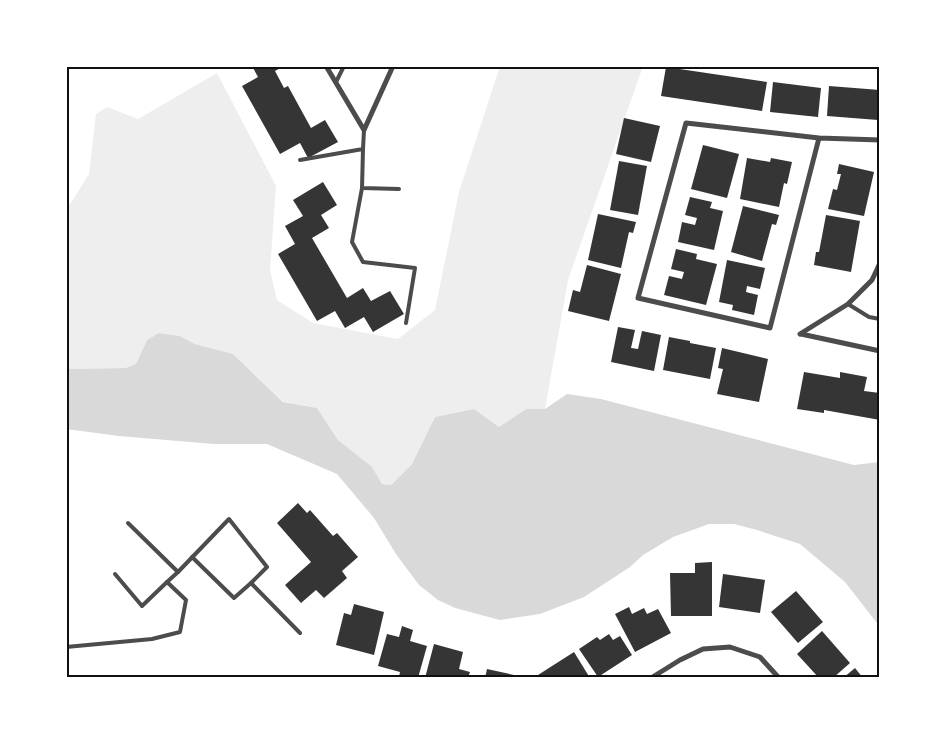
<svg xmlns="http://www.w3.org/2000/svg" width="946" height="744" font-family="'Asap Condensed',sans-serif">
<rect width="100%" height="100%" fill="#fff"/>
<polygon fill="#eee" points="500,66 643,66 568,280 545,409 526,409 499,427 474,409 435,417 412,464 391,485 382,484 371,467 338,440 317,408 284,402 233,354 195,344 180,336 159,333 147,340 136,364 127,368 66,369 66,206 71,203 89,174 96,114 107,107 138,119 217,73 276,186 270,270 277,300 313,323 398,339 435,310 459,192"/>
<polygon fill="#d9d9d9" points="159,333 180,336 195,344 233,354 283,402 317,408 338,440 372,467 382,484 391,485 412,464 435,417 474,409 499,427 526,409 545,409 567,394 601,399 854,465 880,462 880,627 845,582 800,544 757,530 734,524 709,524 673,537 643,555 630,567 584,597 540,614 500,620 455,608 438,600 419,585 396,554 374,518 337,474 267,444 214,444 119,436 66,429 66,369 126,368 136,364 147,340"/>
<g fill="#353535">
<polygon points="252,66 284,66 275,71 284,88 288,86 311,128 325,120 338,142 308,158 300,143 280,154 242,86 258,77"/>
<polygon points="666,67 767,82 762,111 661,96"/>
<polygon points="773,82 821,88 818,117 770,112"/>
<polygon points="829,86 880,90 878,120 827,116"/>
<polygon points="624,118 660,126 651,162 616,154"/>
<polygon points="703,145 739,154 727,198 691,189"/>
<polygon points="747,158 770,162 771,158 792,162 787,184 784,183 779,207 740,199"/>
<polygon points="619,161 647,166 638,215 610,210"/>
<polygon points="839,164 874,172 864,216 828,209 833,189 837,190 841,174 837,174"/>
<polygon points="323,182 337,205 321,215 329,228 312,238 347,298 363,288 371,301 390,291 404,314 373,332 364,317 345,328 335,311 317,321 278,254 295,244 285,226 303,216 293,200"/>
<polygon points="690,197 712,202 710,208 723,211 714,250 678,242 682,222 695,225 697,218 685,215"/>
<polygon points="743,206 779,215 776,225 772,224 762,261 731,252"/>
<polygon points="598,214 636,222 633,233 629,232 621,268 588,260"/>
<polygon points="826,215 860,221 851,272 814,265 816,252 819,252"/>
<polygon points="676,249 697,254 696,259 717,264 706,305 664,295 669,276 682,279 684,272 671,269"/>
<polygon points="727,260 765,268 760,289 747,286 746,292 758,295 754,315 732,310 733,305 719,302"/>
<polygon points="587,265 621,274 609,321 568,311 573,290 580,292"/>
<polygon points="618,327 635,330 631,348 638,349 642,331 661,335 654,371 611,362"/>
<polygon points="669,337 690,341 690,343 716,348 710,379 663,370"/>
<polygon points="722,348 768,359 759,402 717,394 723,369 718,368"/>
<polygon points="804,372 840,378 840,372 867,377 864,391 880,393 880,420 824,410 824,413 797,409"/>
<polygon points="298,503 307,513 310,510 333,536 337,533 358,557 342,571 347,578 324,598 316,590 301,603 285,585 311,562 277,523"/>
<polygon points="712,562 712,616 671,616 670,573 695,573 695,563"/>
<polygon points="723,574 765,580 760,613 719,607"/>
<polygon points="796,591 823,622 798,643 771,612"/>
<polygon points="354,604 384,612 374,655 336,645 344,613 351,615"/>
<polygon points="629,607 632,614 644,608 647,614 658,609 671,633 635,652 615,614"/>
<polygon points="402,626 413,630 410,641 427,646 418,678 399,677 400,672 378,666 387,634 399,637"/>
<polygon points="822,631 850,663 833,678 819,678 797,654"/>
<polygon points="609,634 613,640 620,636 632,655 598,677 579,649 597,637 600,640"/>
<polygon points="434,644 463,652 459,669 470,672 468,678 425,678"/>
<polygon points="574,652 590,678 540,678 538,675"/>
<polygon points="855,668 863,678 843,678"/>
<polygon points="487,669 523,677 523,678 485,678"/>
</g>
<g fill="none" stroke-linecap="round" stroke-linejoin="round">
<g stroke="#4c4c4c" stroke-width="4">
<polyline points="66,68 67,68"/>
<polyline points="336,82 344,66"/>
<polyline points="363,149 362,188 399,189"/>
<polyline points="300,160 363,149 364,130"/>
<polyline points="362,188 352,242 363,262 415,268 406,323"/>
<polyline points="848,304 869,317 880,319"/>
<polyline points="128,523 178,572 167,582"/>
<polyline points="192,557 234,598 251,583"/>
<polyline points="178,572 229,519 267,567 251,583 300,633"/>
<polyline points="66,647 152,639 180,632 186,600 167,582 142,606 115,574"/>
</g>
<g stroke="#4c4c4c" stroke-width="5">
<polyline points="326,66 364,130 393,66"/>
<polyline points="819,138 770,328 638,298 686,123 819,138 880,140"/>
<polyline points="800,334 848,304 872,280 880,263"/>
<polyline points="801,334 880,351"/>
<polyline points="651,678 680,660 703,649 730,647 760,657 779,678"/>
</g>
</g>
<rect width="946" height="744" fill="none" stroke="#ffffff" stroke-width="135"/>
<rect x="68" y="68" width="810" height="608" fill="none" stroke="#111" stroke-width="2"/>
</svg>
